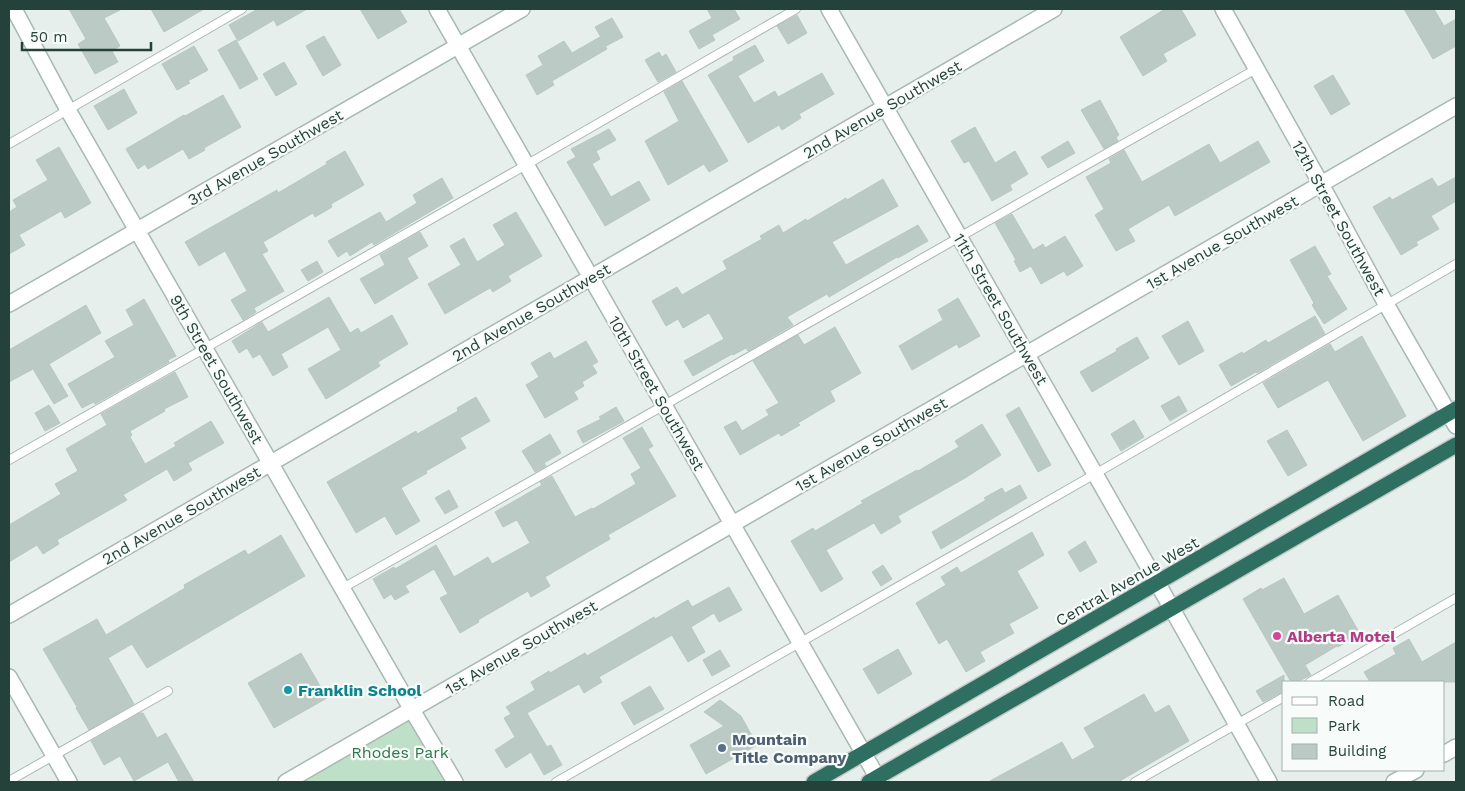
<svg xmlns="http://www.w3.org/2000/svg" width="1465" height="791" font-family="'Work Sans',sans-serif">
<rect width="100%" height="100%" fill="#e6efeb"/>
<polygon fill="#bfe0c8" points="412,710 454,782 286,782"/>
<g fill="#bbcac4" stroke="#b8c9c2">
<polygon points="69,9 122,9 104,18 120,46 112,51 118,62 95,74 78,44 86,39"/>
<polygon points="151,9 204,9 164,32"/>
<polygon points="258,9 307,9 277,26 274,20 238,41 229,25"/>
<polygon points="360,9 399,9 407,22 378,39"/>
<polygon points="707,9 734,9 740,19 712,35 715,40 699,49 689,31 712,18"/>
<polygon points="1165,9 1181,9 1196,35 1163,54 1167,61 1143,76 1120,37"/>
<polygon points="1404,9 1434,9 1444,26 1456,19 1456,46 1433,59"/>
<polygon points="797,15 807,33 788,44 777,26"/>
<polygon points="612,18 623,37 606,46 595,27"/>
<polygon points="324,36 341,65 323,76 306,46"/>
<polygon points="600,37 607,49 552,81 554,85 537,95 526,75 543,65 538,56 564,41 572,53"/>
<polygon points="236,40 258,79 240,89 218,50"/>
<polygon points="755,45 764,61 738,76 754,103 775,91 778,97 822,73 834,94 799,114 801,118 782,130 779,125 748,143 708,75 734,60 733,57"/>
<polygon points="194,46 208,70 188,81 190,83 177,90 162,64"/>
<polygon points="659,52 662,57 666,54 676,72 658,82 645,60"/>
<polygon points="284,62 297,84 276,96 263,74"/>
<polygon points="1333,75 1350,104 1331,115 1314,86"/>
<polygon points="682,81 728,161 709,172 704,164 668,185 645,141 679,121 664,92"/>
<polygon points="124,89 137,113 108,130 94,106"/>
<polygon points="223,95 241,127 204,148 205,150 189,159 183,149 148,169 145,164 138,169 126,149 184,115 185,116"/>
<polygon points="1100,100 1119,135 1116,137 1118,141 1104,149 1081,110"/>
<polygon points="975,127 995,163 1015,151 1028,174 1010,185 1012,190 992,201 969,161 964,163 951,141"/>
<polygon points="609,129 616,140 596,151 600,159 592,164 611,197 639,181 650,200 605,226 567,162 576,157 571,149"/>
<polygon points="1068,141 1075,153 1048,168 1041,157"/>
<polygon points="1258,141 1270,162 1175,216 1169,205 1128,229 1135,241 1116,251 1095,215 1104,209 1086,177 1111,163 1109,159 1124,150 1142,182 1209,144 1220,163"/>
<polygon points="59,147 91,203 65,218 61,211 19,235 25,245 9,254 9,212 17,207 13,200 48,180 36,160"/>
<polygon points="345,151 364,185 331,204 332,207 315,217 313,213 263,242 268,251 262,254 284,291 254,308 256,312 243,320 231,300 247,291 225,251 199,266 185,242 277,190 278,193 327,164 326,162"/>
<polygon points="1456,177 1456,201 1431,216 1439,229 1416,242 1418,245 1401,255 1373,207 1390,197 1392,200 1432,178 1438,187"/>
<polygon points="442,178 453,198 374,245 372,242 350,256 347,251 338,257 328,241 380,212 386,222 417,203 413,195"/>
<polygon points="883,179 898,206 832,242 846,265 918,225 928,241 898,258 897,257 829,297 827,294 787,317 793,325 748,351 746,348 733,355 732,354 693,376 684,361 724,339 709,313 683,328 678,319 666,326 652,301 677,287 682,295 727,269 723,261 762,239 760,236 779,225 783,233 806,219 807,221 846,198 847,200"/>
<polygon points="516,212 542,256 508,276 511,281 493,292 490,288 445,314 428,284 461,265 450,246 464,238 477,262 505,245 493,225"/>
<polygon points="1012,214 1033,250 1043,244 1045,248 1065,236 1083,266 1067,276 1064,271 1041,284 1031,266 1020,272 1014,261 1016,260 995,223"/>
<polygon points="420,232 428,246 407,258 418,278 375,304 360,279 385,265 380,255"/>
<polygon points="1315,246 1331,274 1327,276 1347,309 1324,324 1312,305 1314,303 1290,260"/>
<polygon points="317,261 323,272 308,281 301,270"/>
<polygon points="329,297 350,333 358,328 361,333 392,315 408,344 378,362 380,366 326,399 308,369 341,350 328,327 281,354 288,367 273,376 260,354 253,358 247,348 239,353 232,341 262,322 268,332"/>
<polygon points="958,298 980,336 959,348 957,344 912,370 899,346 943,320 938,310"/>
<polygon points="144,299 176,356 168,360 169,362 95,404 94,402 82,408 68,384 115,357 105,341 134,325 126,310"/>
<polygon points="86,305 101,333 49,364 68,396 54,404 33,369 9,382 9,350"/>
<polygon points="1315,316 1325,334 1257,373 1256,372 1231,386 1219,365 1242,352 1243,354 1266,340 1268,343"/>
<polygon points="1188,321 1204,351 1179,365 1162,336"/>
<polygon points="835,327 861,373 830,391 835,401 798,423 800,425 781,436 779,433 740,455 724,427 736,421 742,431 769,415 766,410 779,403 753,361 798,335 804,345"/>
<polygon points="1362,336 1406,416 1363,441 1328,380 1278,408 1263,383 1330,344 1335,352"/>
<polygon points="1137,337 1149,358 1092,392 1080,372 1117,351 1116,349"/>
<polygon points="586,341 598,362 592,365 597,373 582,382 584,386 574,392 578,399 545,418 526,385 539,377 531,363 550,352 554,359"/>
<polygon points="175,372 188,397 164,409 165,411 130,431 132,435 130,437 145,464 176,446 174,443 211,421 224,443 188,463 192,470 174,481 167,469 123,495 127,500 57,540 59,544 43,554 37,545 9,562 9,525 61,494 55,484 78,471 66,449 107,425 101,414"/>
<polygon points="1179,396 1187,411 1170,421 1161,406"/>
<polygon points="476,397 490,421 460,438 466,448 426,471 427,473 401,488 420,521 396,535 385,516 356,533 327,482 416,431 417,434 458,411 457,408"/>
<polygon points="49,405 60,423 45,431 35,413"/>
<polygon points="616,407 624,421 583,443 577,431 601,419 599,417"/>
<polygon points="1019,407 1051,465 1038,472 1006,415"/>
<polygon points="1134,420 1144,437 1121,451 1111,434"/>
<polygon points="982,424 1001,455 965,478 898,516 901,522 881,534 874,523 826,550 843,579 821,592 791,541 813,528 815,531 863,503 861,501 917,470 918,471 959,447 955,441"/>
<polygon points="642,427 653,446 648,449 676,496 608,535 610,539 545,577 550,586 531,597 528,591 478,620 479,622 460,633 440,598 448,594 434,569 405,586 409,592 395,600 391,594 384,599 373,579 394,567 395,569 436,545 454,577 488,557 492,564 530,543 517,520 503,527 495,512 542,485 540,482 552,476 575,517 592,508 593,509 636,484 631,474 641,468 623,438"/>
<polygon points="1287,430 1307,465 1288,476 1267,441"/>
<polygon points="550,434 561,453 544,463 546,466 535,472 522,451"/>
<polygon points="1020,485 1027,498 941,549 932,532 986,500 984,498 1002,488 1005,493"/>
<polygon points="449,490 458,507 445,514 435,498"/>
<polygon points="1032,532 1044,555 1017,571 1038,608 1009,624 1014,633 980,652 985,661 966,672 947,639 939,644 916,603 946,585 941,577 957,567 961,573"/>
<polygon points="281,535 305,576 147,668 132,644 108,658 134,704 89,730 76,708 77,707 43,649 97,619 106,635 185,588 184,585 245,550 248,555"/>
<polygon points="1085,541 1097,562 1080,572 1068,552"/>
<polygon points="883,565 892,579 881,586 872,572"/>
<polygon points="1284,578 1304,614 1338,595 1360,634 1338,647 1337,646 1305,665 1311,675 1297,682 1291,682 1243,599 1261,588 1262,590"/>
<polygon points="729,587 742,610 719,622 714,613 691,627 705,652 688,662 672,635 599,677 602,682 584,693 579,684 527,713 547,747 551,745 562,765 544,775 531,752 506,768 495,750 515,737 504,718 511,714 506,707 535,690 531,682 549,671 550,673 585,653 587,656 654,617 655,619 688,600 692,607"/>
<polygon points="1409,639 1422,662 1456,642 1456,682 1370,682 1364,672 1396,654 1393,648"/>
<polygon points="898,649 912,674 878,694 863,669"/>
<polygon points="720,650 730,666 712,676 703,660"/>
<polygon points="301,653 327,698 274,728 248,683"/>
<polygon points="1284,675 1284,691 1263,702 1256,691"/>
<polygon points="650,686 664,709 634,725 621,703"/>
<polygon points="1144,694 1155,713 1169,705 1189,741 1118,782 988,782 1062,742 1072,760 1095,747 1084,728"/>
<polygon points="720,700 741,716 757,745 706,774 690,745 724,726 704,712"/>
<polygon points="140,713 143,713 157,738 166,733 194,782 179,782 168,762 134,781 120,756 104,765 91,741"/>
</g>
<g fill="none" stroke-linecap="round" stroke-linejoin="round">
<g stroke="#a8b8b2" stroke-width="10">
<g id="lane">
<polyline points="9,144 242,9"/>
<polyline points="9,460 526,165 796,9"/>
<path d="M343,588C647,415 951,241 1256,69"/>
<polyline points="1310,682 1456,598"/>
<polyline points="9,781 168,691"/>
<polyline points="556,782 1095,474 1456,264"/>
<polyline points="1135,782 1284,697"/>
</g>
</g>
<g stroke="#a8b8b2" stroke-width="18">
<g id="street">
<polyline points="11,9 15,11 68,110 412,710 455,782"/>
<polyline points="437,9 880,782"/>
<polyline points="829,9 1158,584 1269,782"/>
<polyline points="1223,9 1321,184 1386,304 1456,426"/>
<polyline points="9,304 522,9"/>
<polyline points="9,615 1054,9"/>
<polyline points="9,677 69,782"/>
<polyline points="1444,754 1456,747"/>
<polyline points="286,782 1456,106"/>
<polyline points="1394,782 1416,770"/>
</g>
</g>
<g stroke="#c2cac8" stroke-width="18">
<g id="highway">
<polyline points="814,782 1456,409"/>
<polyline points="869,782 1456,445"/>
</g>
</g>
<use href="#lane" stroke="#fff" stroke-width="8"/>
<use href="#street" stroke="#fff" stroke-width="15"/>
<use href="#highway" stroke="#2f6f62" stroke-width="15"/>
</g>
<circle fill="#d1479c" stroke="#f7fbf9" stroke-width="2" cx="1277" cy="636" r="5"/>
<circle fill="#0f9aa8" stroke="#f7fbf9" stroke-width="2" cx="288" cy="690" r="5"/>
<circle fill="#5c6f8a" stroke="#f7fbf9" stroke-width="2" cx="722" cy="748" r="5"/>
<g text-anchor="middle" stroke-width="4.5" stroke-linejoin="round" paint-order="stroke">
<g font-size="16" fill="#24423a" stroke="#f7fbf9">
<text transform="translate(882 109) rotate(-30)" y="6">2nd Avenue Southwest</text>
<text transform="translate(265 157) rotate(-30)" y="6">3rd Avenue Southwest</text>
<text transform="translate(1339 218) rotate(61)" y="6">12th Street Southwest</text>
<text transform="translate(1222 242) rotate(-30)" y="6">1st Avenue Southwest</text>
<text transform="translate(1001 309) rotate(60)" y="6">11th Street Southwest</text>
<text transform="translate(531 312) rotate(-30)" y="6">2nd Avenue Southwest</text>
<text transform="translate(217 369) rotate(60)" y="6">9th Street Southwest</text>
<text transform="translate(657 393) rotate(60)" y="6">10th Street Southwest</text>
<text transform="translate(871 444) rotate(-30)" y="6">1st Avenue Southwest</text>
<text transform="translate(181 515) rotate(-30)" y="6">2nd Avenue Southwest</text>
<text transform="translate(1127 581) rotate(-30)" y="6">Central Avenue West</text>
<text transform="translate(521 647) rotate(-30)" y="6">1st Avenue Southwest</text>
</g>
<g font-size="16" font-weight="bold" fill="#b23c85" stroke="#f7fbf9" text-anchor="start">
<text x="1287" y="642">Alberta Motel</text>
</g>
<g font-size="16" font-weight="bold" fill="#0d838f" stroke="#f7fbf9" text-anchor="start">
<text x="298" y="696">Franklin School</text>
</g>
<g font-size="16" font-weight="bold" fill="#4e5e75" stroke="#f7fbf9" text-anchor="start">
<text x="732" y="745">Mountain<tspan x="732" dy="18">Title Company</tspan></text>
</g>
<g font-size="16" fill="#2d7a4b" stroke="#f7fbf9">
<text x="400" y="758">Rhodes Park</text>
</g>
</g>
<rect width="1465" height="791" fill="none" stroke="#24423a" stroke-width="20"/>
<rect x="1282" y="681" width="162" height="90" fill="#f7fbf9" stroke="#a3b1ad"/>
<rect x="1292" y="697" width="25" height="8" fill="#ffffff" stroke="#a3b1ad"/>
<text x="1328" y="706" font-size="15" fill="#24423a">Road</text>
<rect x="1292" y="718" width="25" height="15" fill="#bfe0c8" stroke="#a3b1ad"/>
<text x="1328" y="731" font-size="15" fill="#24423a">Park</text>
<rect x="1292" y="744" width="25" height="15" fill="#bbcac4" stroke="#a3b1ad"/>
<text x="1328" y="756" font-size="15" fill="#24423a">Building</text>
<path d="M22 42v8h129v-8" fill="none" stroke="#24423a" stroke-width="2.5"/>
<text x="30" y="42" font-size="15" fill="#24423a" stroke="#f7fbf9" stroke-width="4" paint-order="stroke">50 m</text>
</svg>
